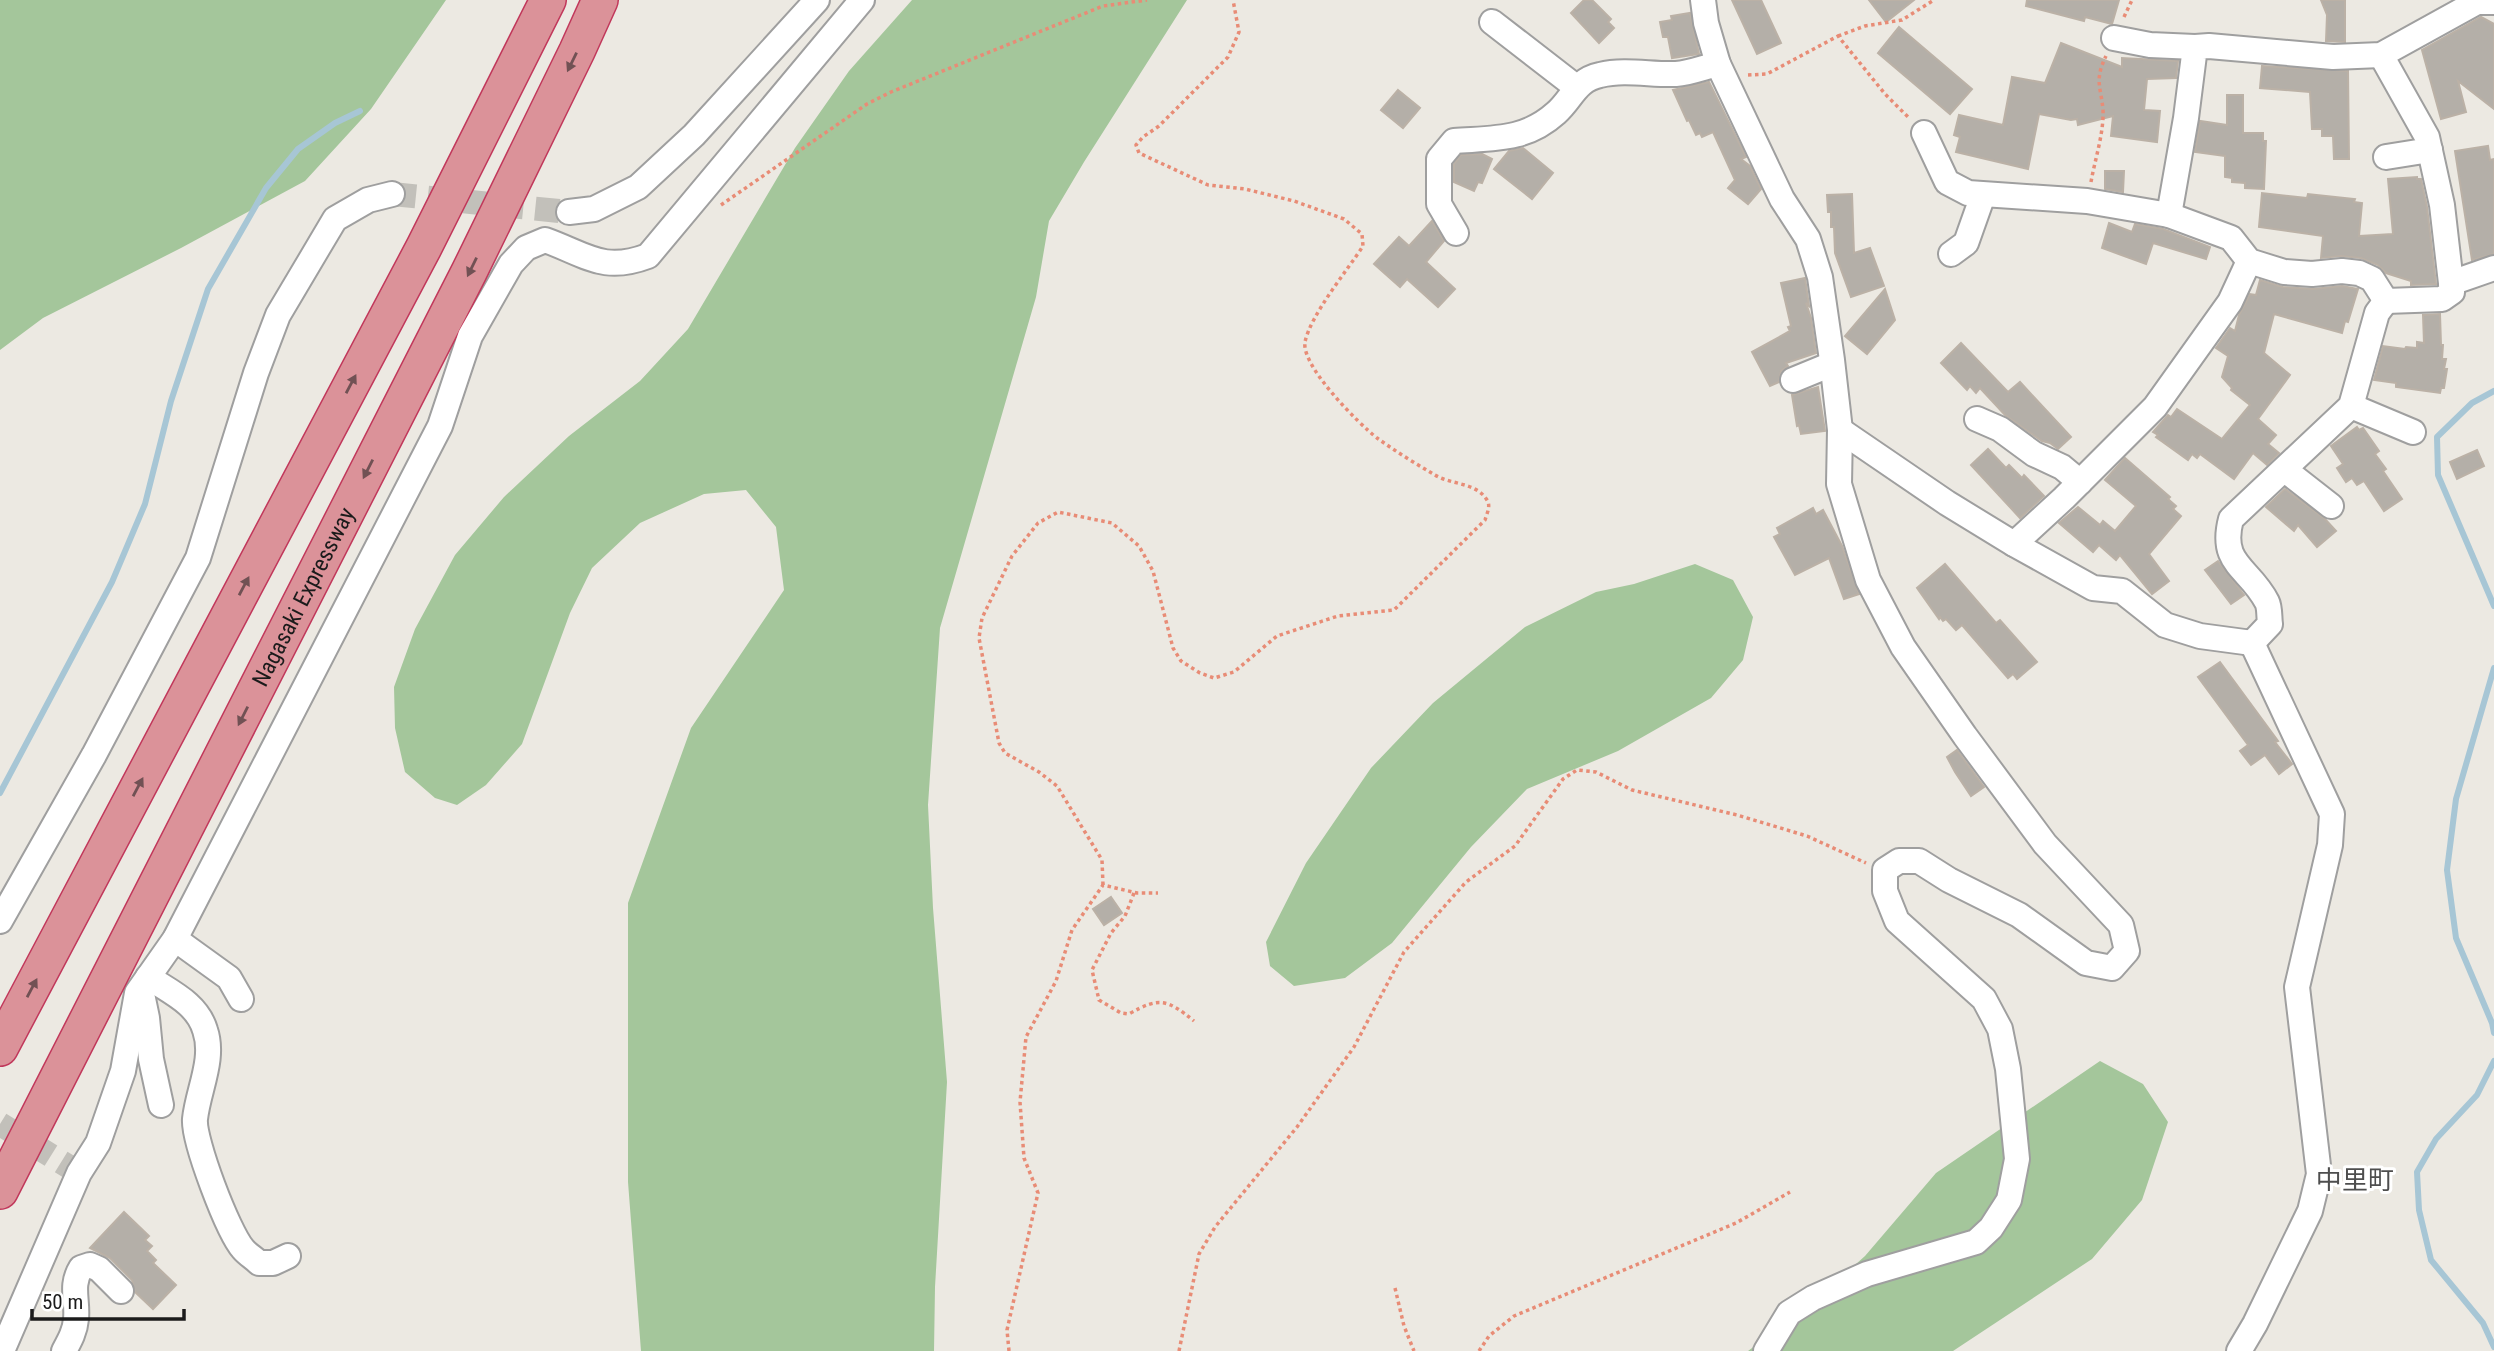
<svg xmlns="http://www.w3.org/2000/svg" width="2494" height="1351" font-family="'Roboto Condensed','Noto Sans JP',sans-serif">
<rect width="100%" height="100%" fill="#ece9e2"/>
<g fill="#a4c69b">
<polygon points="0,0 446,0 371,109 305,181 181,248 43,318 0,350"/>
<polygon points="912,0 1187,0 1084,162 1049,221 1036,297 940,628 928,805 933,908 947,1082 935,1287 934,1351 641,1351 628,1182 628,903 691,728 784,590 776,527 746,490 704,494 640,523 592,568 570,613 522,744 486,785 457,805 435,798 405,772 395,728 394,687 415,629 455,555 504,497 569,436 640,381 688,329 795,148 849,71"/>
<polygon points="1695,564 1733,580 1753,617 1743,660 1711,698 1618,751 1527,789 1471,847 1392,943 1345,978 1294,986 1270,966 1266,942 1306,863 1371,768 1433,703 1525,627 1596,592 1634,584"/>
<polygon points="2100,1061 2143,1084 2168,1122 2142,1200 2092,1259 1953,1351 1748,1351 1810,1305 1865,1256 1936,1173"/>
</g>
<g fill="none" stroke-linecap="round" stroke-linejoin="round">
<g stroke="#a7c6d5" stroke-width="6">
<polyline points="2494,391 2472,403 2437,437 2438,475 2494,606"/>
<polyline points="2494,668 2456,799 2447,870 2456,938 2492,1023 2494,1033"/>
<polyline points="0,793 112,582 145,504 171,401 208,289 266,188 298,149 335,123 360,111"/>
<polyline points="2494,1061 2477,1095 2436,1139 2417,1172 2419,1210 2431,1260 2483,1323 2494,1347"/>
</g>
</g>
<g fill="#b4afa8" stroke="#bbb1a6" stroke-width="2">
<polygon points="1584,0 1592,0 1611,19 1608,22 1614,28 1599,43 1571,13"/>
<polygon points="1732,0 1761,0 1781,43 1757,54"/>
<polygon points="1869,0 1914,0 1886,22"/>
<polygon points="2027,0 2119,0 2112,24 2085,17 2084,21 2026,6"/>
<polygon points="2321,0 2345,0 2345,42 2326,41 2327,15"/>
<polygon points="1690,13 1699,54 1672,58 1668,37 1663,37 1660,22 1672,20 1671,16"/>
<polygon points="2481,17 2494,24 2494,109 2458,81 2466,112 2441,119 2422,50"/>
<polygon points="1899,27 1972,89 1950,114 1878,53"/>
<polygon points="2061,43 2122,67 2122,58 2178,61 2176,78 2147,79 2144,110 2160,111 2157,142 2111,136 2113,116 2078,125 2077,119 2071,120 2039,114 2028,169 1956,152 1960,137 1954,135 1959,115 2003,125 2012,77 2045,83"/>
<polygon points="2262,66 2348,71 2349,159 2334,159 2333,136 2322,136 2322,129 2312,129 2310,92 2260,88"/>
<polygon points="1709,82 1746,157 1741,159 1750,166 1761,189 1748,204 1728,188 1735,180 1713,132 1702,137 1700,133 1696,135 1689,120 1687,121 1673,90"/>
<polygon points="1398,90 1420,108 1403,128 1381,110"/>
<polygon points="2227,95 2243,95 2243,133 2263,133 2263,141 2266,141 2264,189 2245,188 2245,183 2232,182 2232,178 2225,177 2225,156 2195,152 2200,121 2227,125"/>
<polygon points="2488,146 2490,160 2494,159 2494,254 2472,260 2455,151"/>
<polygon points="1523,148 1553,173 1532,199 1494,169 1509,151"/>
<polygon points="1482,154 1492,159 1482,183 1478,182 1474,191 1454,182 1454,164 1461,155"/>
<polygon points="2105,171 2124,171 2123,192 2105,189"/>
<polygon points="2417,177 2417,179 2421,179 2427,207 2436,284 2411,285 2411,281 2386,273 2378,265 2361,258 2341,256 2321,258 2323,236 2259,227 2262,193 2307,198 2308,194 2355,199 2354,202 2362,203 2359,236 2393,234 2388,179"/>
<polygon points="1852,194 1854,253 1870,248 1884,286 1851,297 1835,253 1834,227 1831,227 1831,212 1828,212 1827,195"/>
<polygon points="1432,221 1444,241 1426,262 1455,289 1438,307 1407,279 1400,287 1374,264 1399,237 1409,246"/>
<polygon points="2109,223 2132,232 2135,224 2163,229 2210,247 2206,259 2153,243 2146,264 2102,248"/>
<polygon points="1805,278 1809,306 1806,303 1811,318 1816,353 1786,363 1788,366 1781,371 1779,382 1770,386 1752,352 1790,331 1788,327 1791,326 1781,283"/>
<polygon points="2260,280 2283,287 2313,289 2342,286 2358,289 2348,322 2345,321 2342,333 2274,314 2264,353 2290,375 2258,419 2276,435 2268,444 2279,453 2267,465 2253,453 2234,479 2200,454 2197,458 2192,454 2188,460 2156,437 2158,435 2153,432 2168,415 2171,417 2177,409 2222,439 2250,405 2231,390 2232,388 2222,377 2228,356 2216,348 2230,328 2235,331 2239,315 2250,294 2256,295"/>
<polygon points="1885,289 1895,320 1867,354 1845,336"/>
<polygon points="2440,314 2441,345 2443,345 2442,359 2446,359 2444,369 2447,369 2444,388 2441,388 2440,393 2396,387 2396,383 2374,380 2383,346 2405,349 2406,347 2417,348 2417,342 2424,343 2423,315"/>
<polygon points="1961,343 2008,392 2020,382 2071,437 2058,449 2050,443 2042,441 2005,415 1980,388 1976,393 1970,386 1967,390 1941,363"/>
<polygon points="1818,387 1825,431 1801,434 1799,425 1797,426 1792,395"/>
<polygon points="2357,427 2359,430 2363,428 2379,451 2375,454 2386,469 2383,471 2402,499 2384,511 2364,481 2357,485 2352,478 2346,482 2337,468 2343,464 2331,446"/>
<polygon points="1988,449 2006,468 2009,465 2022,478 2024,475 2044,496 2020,518 1971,465"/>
<polygon points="2477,450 2484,466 2457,479 2450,462"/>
<polygon points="2125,458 2170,497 2168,499 2176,506 2173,509 2181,516 2149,554 2169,581 2152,594 2120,555 2116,560 2099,545 2093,552 2059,523 2078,507 2100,525 2103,521 2115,531 2136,506 2105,480"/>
<polygon points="2285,489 2325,519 2336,531 2317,547 2298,525 2294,531 2266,507"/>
<polygon points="1813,508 1816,514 1823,510 1842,546 1859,594 1844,599 1829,558 1795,575 1774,537 1780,534 1777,528"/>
<polygon points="2218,561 2244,595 2231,604 2205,570"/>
<polygon points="1945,564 1996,623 2000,620 2037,662 2017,679 2013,674 2008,678 1962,625 1956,630 1946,619 1943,621 1940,617 1939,619 1917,588"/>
<polygon points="2220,662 2278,741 2275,742 2292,764 2279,774 2265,755 2251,765 2240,751 2248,745 2198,677"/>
<polygon points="1957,750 1984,787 1971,796 1955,772 1947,757"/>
<polygon points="1111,897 1122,913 1104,925 1093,909"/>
<polygon points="124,1212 149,1236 145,1240 152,1246 147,1251 156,1260 153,1263 176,1285 153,1309 135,1292 132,1280 110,1258 90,1248"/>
</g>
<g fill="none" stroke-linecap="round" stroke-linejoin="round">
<g stroke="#c2c0ba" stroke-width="24" stroke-dasharray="24 12" stroke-linecap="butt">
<polyline points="392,194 569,212"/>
<polyline points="0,1124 79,1173"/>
</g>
<g stroke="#9f9f9f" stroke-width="28">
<g id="minor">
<polyline points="1703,0 1706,23 1718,64 1782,199 1808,239 1820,277 1832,360 1840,430 1839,484 1868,580 1903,647 1965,736 2045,844 2121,925 2127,951 2112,968 2086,963 2019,915 1949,880 1919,861 1899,861 1885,870 1885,891 1897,921 1984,999 2000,1029 2008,1069 2017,1159 2009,1200 1991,1228 1976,1242 1867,1274 1813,1298 1789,1313 1766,1351"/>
<polyline points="1492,22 1576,87"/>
<polyline points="2114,38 2150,45 2195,47"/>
<polyline points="2381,55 2427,137 2442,205 2452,292 2442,299 2386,301"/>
<polyline points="1924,133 1947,182 1968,193 2087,201 2169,215 2231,238 2249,261 2284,272 2312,274 2342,271 2359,273 2372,279 2386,301"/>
<polyline points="2386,157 2430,150"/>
<polyline points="569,212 594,209 638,187 694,135 817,0"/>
<polyline points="2169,215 2186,118 2195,47 2209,46 2333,57 2381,55 2477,2 2494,2"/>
<path d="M1456,233L1439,204V159L1454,141C1493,138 1525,141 1556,113C1572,99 1576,80 1600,75C1625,69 1651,75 1676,74C1690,73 1705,67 1718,64"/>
<polyline points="1951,254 1966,243 1983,195"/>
<polyline points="2451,283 2494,268"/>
<polyline points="1793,380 1832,364"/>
<polyline points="2351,406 2413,432"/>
<polyline points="1977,419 2000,429 2034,454 2062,467 2080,482"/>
<polyline points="1840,430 1947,503 2014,544 2093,588 2122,591 2165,625 2200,636 2252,643"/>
<polyline points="2285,470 2331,506"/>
<polyline points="2014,544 2064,498 2155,407 2230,302 2249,261"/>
<path d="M2252,643L2270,624C2269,618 2270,608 2267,602C2249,567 2219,565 2231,519L2351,406L2377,313L2386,301"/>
<polyline points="0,921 94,755 198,558 256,373 278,315 335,219 368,200 392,194"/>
<polyline points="175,939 229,978 241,999"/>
<path d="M148,977C170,992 197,1003 205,1030C215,1059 198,1090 195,1119C193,1140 228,1232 243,1249C247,1254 254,1258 259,1263H273L288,1256"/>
<polyline points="142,994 147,1018 151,1059 161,1105"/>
<path d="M2,1351L79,1173L98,1143L123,1071L137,993L175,939L440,426L470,336L511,264L526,248L545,240C587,255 603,273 648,256L862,0"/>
<path d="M64,1351C70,1340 75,1331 76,1319C78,1300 70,1286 81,1268L90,1265L99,1269L121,1291"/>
<polyline points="2239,1351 2255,1324 2310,1211 2319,1174 2297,987 2330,845 2332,814 2252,643"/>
</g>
</g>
<g stroke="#c1385b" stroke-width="38">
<g id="highway">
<polyline points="0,1048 424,247 548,0"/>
<path id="s1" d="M0,1191L469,272L577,51L600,0"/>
</g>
</g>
<g stroke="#e88c76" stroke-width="3.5" stroke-dasharray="3.5 3.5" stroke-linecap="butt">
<polyline points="2124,17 2132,0"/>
<polyline points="1838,36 1865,26 1902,20 1934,0"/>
<polyline points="1748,75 1767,74 1838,36 1885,94 1910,119"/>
<path d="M2091,182C2095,159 2104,133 2103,110C2101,86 2094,81 2106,56"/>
<polyline points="721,205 867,104 891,92 1103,6 1147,0"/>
<path d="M1103,885L1102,860L1057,786L1039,772L1005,753L999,743L979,638L982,618L1012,556L1038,523L1058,512L1112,523L1139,546L1153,571L1173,648L1181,661L1200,673L1214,678L1234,672L1277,636L1338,616L1394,610L1485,520C1487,513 1491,506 1487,500C1476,482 1451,485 1435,475C1416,464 1395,451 1377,438C1358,423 1301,366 1305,342C1311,314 1347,271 1363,246L1362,234L1344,219L1294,201L1245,189L1208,185L1139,153L1136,145L1143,137L1159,126L1228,57L1239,32L1233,0"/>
<path d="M1134,893L1125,916L1111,933L1092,970L1099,1000L1121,1013L1129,1014C1160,996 1168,1000 1194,1021"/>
<polyline points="1395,1288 1404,1326 1414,1351"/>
<polyline points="1009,1351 1007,1330 1038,1193 1024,1158 1020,1102 1026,1037 1056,981 1072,930 1103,885 1137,893 1158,893"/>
<polyline points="1179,1351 1199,1254 1215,1227 1297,1127 1354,1047 1404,952 1466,882 1515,846 1563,779 1577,770 1596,772 1632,790 1737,815 1807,836 1866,863"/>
<polyline points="1479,1351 1489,1336 1514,1316 1736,1223 1790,1192"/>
</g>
<use href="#minor" stroke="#fff" stroke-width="24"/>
<use href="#highway" stroke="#db9299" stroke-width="35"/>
</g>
<defs><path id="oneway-solid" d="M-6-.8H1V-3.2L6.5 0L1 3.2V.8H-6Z" transform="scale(1.75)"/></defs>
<g fill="#715154">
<use href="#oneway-solid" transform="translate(572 62) rotate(116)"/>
<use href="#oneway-solid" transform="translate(472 267) rotate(116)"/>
<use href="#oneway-solid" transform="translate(351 384) rotate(-62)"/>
<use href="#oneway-solid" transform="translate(368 469) rotate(117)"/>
<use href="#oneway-solid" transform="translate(244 586) rotate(-62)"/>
<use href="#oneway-solid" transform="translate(243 716) rotate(117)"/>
<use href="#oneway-solid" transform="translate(138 787) rotate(-62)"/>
<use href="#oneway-solid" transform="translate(32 988) rotate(-62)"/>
</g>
<g text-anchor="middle" stroke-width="6" stroke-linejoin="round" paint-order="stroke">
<g font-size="23" fill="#1b1b1b" stroke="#fff">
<text dy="8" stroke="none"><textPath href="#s1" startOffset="667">Nagasaki Expressway</textPath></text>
</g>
<g font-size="26" fill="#4e4e4e" stroke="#fff">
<text x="2355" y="1189">中里町</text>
</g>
</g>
<path d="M32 1309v10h152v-10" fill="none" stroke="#1b1b1b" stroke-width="3.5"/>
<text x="42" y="1309" font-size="21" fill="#1b1b1b" stroke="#ffffff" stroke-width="5" paint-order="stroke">50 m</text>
</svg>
